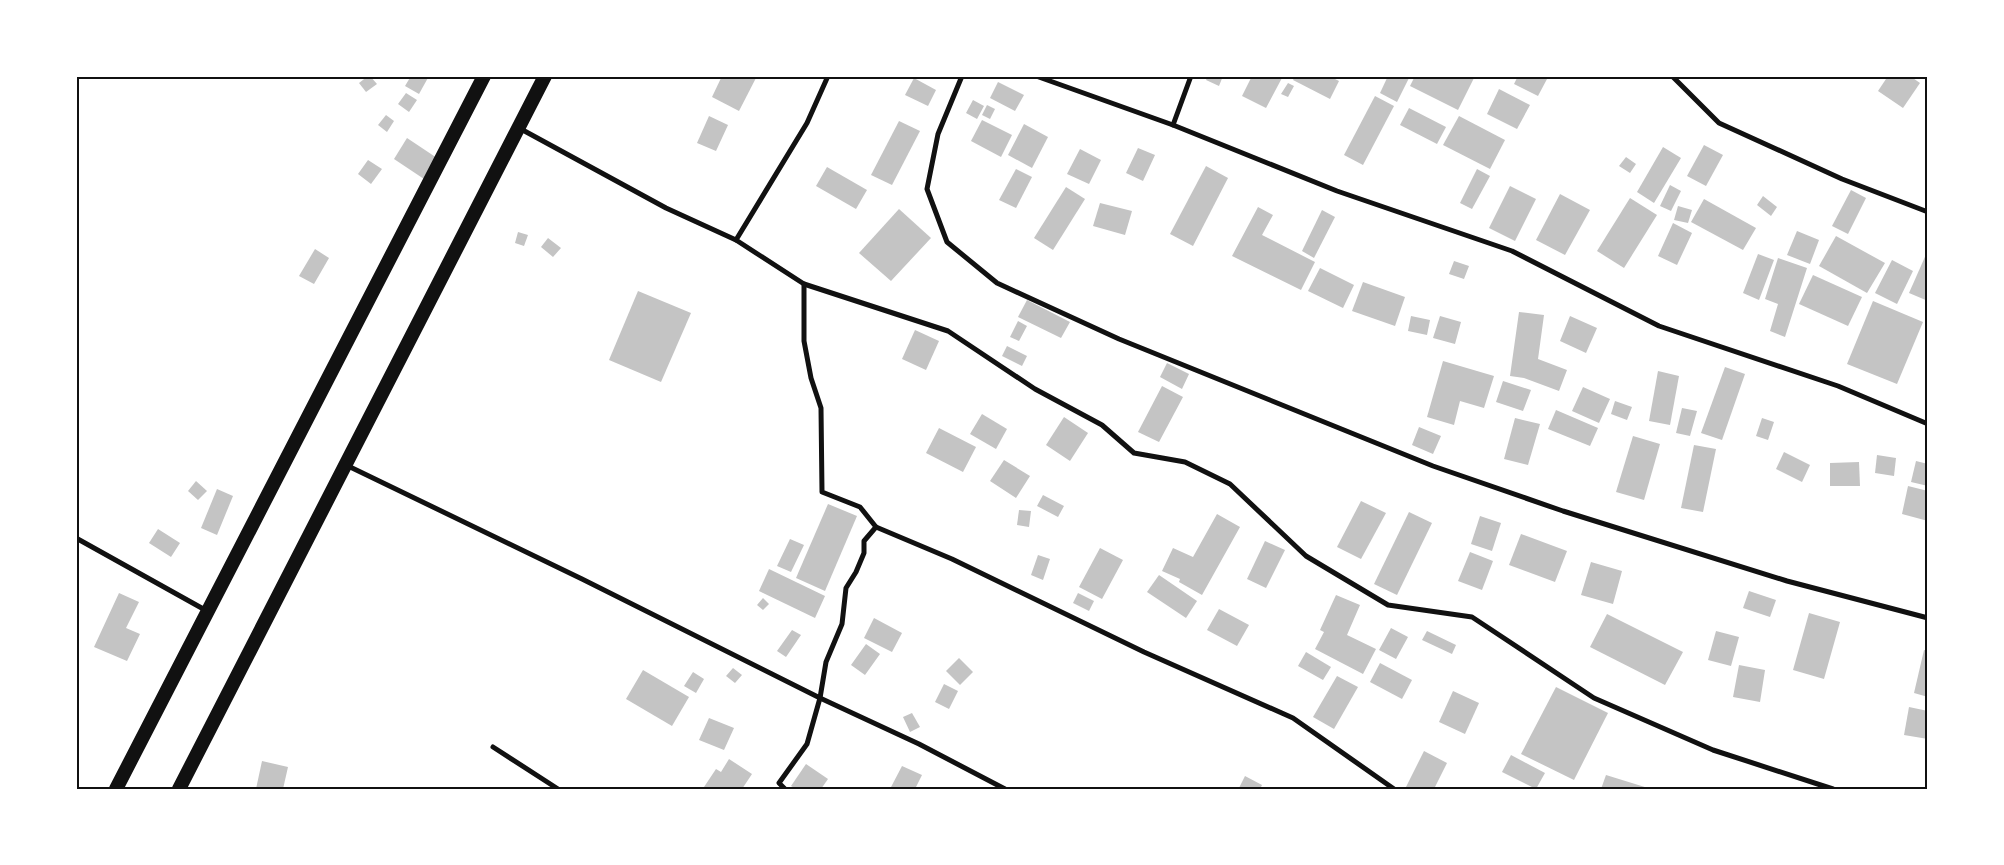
<svg xmlns="http://www.w3.org/2000/svg" width="2004" height="865" font-family="'IBM Plex Sans',sans-serif">
<rect width="100%" height="100%" fill="#fff"/>
<g fill="#c4c4c4">
<polygon points="368,76 370,76 377,84 366,92 359,83"/>
<polygon points="411,76 429,76 419,94 405,86"/>
<polygon points="722,76 757,76 739,111 712,97"/>
<polygon points="1208,76 1223,76 1219,86 1206,80"/>
<polygon points="1252,76 1283,76 1266,108 1242,96"/>
<polygon points="1295,76 1329,76 1339,81 1330,99 1293,80"/>
<polygon points="1388,76 1410,76 1397,102 1380,93"/>
<polygon points="1415,76 1475,76 1458,110 1410,86"/>
<polygon points="1518,76 1543,76 1547,79 1538,96 1514,84"/>
<polygon points="1888,76 1910,76 1920,83 1903,108 1878,91"/>
<polygon points="914,78 936,90 928,106 905,95"/>
<polygon points="998,82 1024,95 1015,111 990,98"/>
<polygon points="1288,83 1294,86 1288,97 1281,94"/>
<polygon points="1499,89 1530,105 1517,129 1487,114"/>
<polygon points="406,93 417,100 409,112 398,104"/>
<polygon points="1375,96 1394,106 1363,165 1344,155"/>
<polygon points="973,100 984,106 977,119 966,113"/>
<polygon points="987,105 995,109 990,119 982,115"/>
<polygon points="1409,108 1446,127 1437,144 1400,125"/>
<polygon points="386,115 394,121 387,132 378,125"/>
<polygon points="709,116 728,125 716,151 697,143"/>
<polygon points="1459,116 1505,140 1490,169 1443,145"/>
<polygon points="982,120 1012,135 1001,157 971,141"/>
<polygon points="899,121 920,131 892,185 871,175"/>
<polygon points="1024,124 1048,137 1032,168 1008,155"/>
<polygon points="407,138 437,158 424,179 394,159"/>
<polygon points="1704,145 1723,155 1706,186 1687,176"/>
<polygon points="1663,147 1681,158 1654,203 1637,192"/>
<polygon points="1138,148 1155,155 1143,181 1126,173"/>
<polygon points="1080,149 1101,160 1089,184 1067,174"/>
<polygon points="1626,157 1636,164 1630,173 1619,166"/>
<polygon points="368,160 382,169 371,184 358,174"/>
<polygon points="1206,166 1228,178 1193,246 1170,234"/>
<polygon points="827,167 867,190 856,209 816,186"/>
<polygon points="1016,169 1032,177 1016,208 999,200"/>
<polygon points="1477,169 1490,176 1472,209 1460,203"/>
<polygon points="1670,185 1681,191 1671,211 1660,206"/>
<polygon points="1510,186 1536,199 1515,241 1489,228"/>
<polygon points="1066,187 1085,199 1053,250 1034,238"/>
<polygon points="1851,190 1866,198 1848,234 1832,226"/>
<polygon points="1560,194 1590,210 1565,255 1536,240"/>
<polygon points="1763,196 1777,207 1771,216 1757,205"/>
<polygon points="1630,198 1657,215 1624,268 1597,251"/>
<polygon points="1704,199 1756,228 1743,250 1691,222"/>
<polygon points="1100,203 1132,211 1125,235 1093,226"/>
<polygon points="1678,206 1692,210 1688,223 1674,220"/>
<polygon points="1258,207 1273,215 1262,235 1315,262 1301,290 1232,256"/>
<polygon points="899,209 931,238 891,281 859,253"/>
<polygon points="1322,210 1335,217 1314,258 1302,251"/>
<polygon points="1673,223 1692,233 1677,265 1658,256"/>
<polygon points="1797,231 1819,240 1810,264 1787,255"/>
<polygon points="518,232 528,235 524,246 515,243"/>
<polygon points="1836,236 1885,263 1867,293 1819,266"/>
<polygon points="548,238 561,248 553,257 541,247"/>
<polygon points="315,249 329,258 314,284 299,276"/>
<polygon points="1928,250 1928,301 1909,293"/>
<polygon points="1758,254 1774,260 1759,300 1743,293"/>
<polygon points="1778,258 1807,268 1785,337 1770,331 1778,304 1765,299"/>
<polygon points="1892,260 1913,271 1897,304 1875,293"/>
<polygon points="1454,261 1469,266 1464,279 1449,274"/>
<polygon points="1320,268 1354,285 1343,308 1308,291"/>
<polygon points="1813,275 1862,297 1848,326 1799,304"/>
<polygon points="1363,282 1405,297 1395,326 1352,311"/>
<polygon points="638,291 691,313 661,382 609,360"/>
<polygon points="1027,300 1070,322 1061,338 1018,317"/>
<polygon points="1873,301 1923,322 1897,384 1847,364"/>
<polygon points="1519,312 1544,315 1538,359 1567,370 1559,391 1524,378 1510,376"/>
<polygon points="1411,316 1430,320 1427,335 1408,331"/>
<polygon points="1440,316 1461,322 1455,344 1433,338"/>
<polygon points="1570,316 1597,328 1586,353 1560,341"/>
<polygon points="1018,321 1027,326 1019,341 1010,337"/>
<polygon points="915,330 939,341 926,370 902,359"/>
<polygon points="1007,346 1027,356 1022,366 1002,356"/>
<polygon points="1443,361 1494,376 1484,408 1460,401 1454,425 1427,417"/>
<polygon points="1167,363 1189,374 1182,389 1160,377"/>
<polygon points="1725,367 1745,374 1722,440 1701,433"/>
<polygon points="1658,371 1679,376 1670,425 1649,421"/>
<polygon points="1503,381 1531,390 1523,411 1496,402"/>
<polygon points="1162,386 1183,397 1159,442 1138,432"/>
<polygon points="1583,387 1610,399 1599,423 1572,411"/>
<polygon points="1615,401 1632,407 1627,420 1611,414"/>
<polygon points="1682,408 1697,411 1690,436 1676,433"/>
<polygon points="1556,410 1598,428 1590,446 1548,429"/>
<polygon points="982,414 1007,429 996,449 970,434"/>
<polygon points="1064,417 1088,433 1070,461 1046,445"/>
<polygon points="1515,418 1540,424 1528,465 1504,459"/>
<polygon points="1762,418 1774,422 1768,440 1756,436"/>
<polygon points="1419,427 1441,436 1433,454 1412,445"/>
<polygon points="939,428 976,447 963,472 926,453"/>
<polygon points="1633,436 1660,444 1644,500 1616,492"/>
<polygon points="1694,445 1716,449 1703,512 1681,508"/>
<polygon points="1784,452 1810,465 1802,482 1776,469"/>
<polygon points="1877,455 1896,458 1894,476 1875,473"/>
<polygon points="1004,460 1030,476 1016,498 990,481"/>
<polygon points="1916,461 1928,464 1928,486 1911,482"/>
<polygon points="1859,462 1860,486 1830,486 1830,463"/>
<polygon points="196,481 207,491 198,500 188,491"/>
<polygon points="1908,486 1928,491 1928,521 1902,514"/>
<polygon points="217,489 233,496 217,535 201,528"/>
<polygon points="1043,495 1064,506 1058,517 1037,506"/>
<polygon points="1361,501 1386,513 1361,559 1337,547"/>
<polygon points="828,504 857,516 825,591 796,578"/>
<polygon points="1019,510 1031,511 1029,527 1017,525"/>
<polygon points="1409,512 1432,523 1397,595 1374,584"/>
<polygon points="1217,514 1240,527 1202,595 1179,582 1180,579 1162,571 1173,548 1193,557"/>
<polygon points="1480,516 1501,523 1492,551 1471,544"/>
<polygon points="158,529 180,543 171,557 149,543"/>
<polygon points="1521,534 1567,551 1555,582 1509,565"/>
<polygon points="790,539 804,545 791,572 777,566"/>
<polygon points="1265,541 1285,550 1266,588 1247,579"/>
<polygon points="1100,548 1123,560 1102,599 1079,587"/>
<polygon points="1470,552 1493,561 1482,590 1458,581"/>
<polygon points="1038,555 1050,559 1043,580 1031,575"/>
<polygon points="1591,562 1622,571 1613,604 1581,595"/>
<polygon points="769,569 825,596 815,618 759,591"/>
<polygon points="1159,575 1197,601 1186,618 1147,592"/>
<polygon points="1749,591 1776,600 1770,617 1743,608"/>
<polygon points="119,593 139,602 126,628 140,634 127,661 94,647"/>
<polygon points="1078,593 1094,601 1089,611 1073,603"/>
<polygon points="1336,595 1360,605 1347,635 1376,649 1363,674 1315,649 1324,632 1320,630"/>
<polygon points="763,598 769,604 763,610 757,605"/>
<polygon points="1219,609 1249,625 1237,646 1207,630"/>
<polygon points="1809,613 1840,622 1824,679 1793,670"/>
<polygon points="1607,614 1683,652 1665,685 1590,647"/>
<polygon points="874,618 902,633 892,652 864,638"/>
<polygon points="1391,628 1408,637 1396,659 1379,650"/>
<polygon points="792,630 801,635 786,657 777,651"/>
<polygon points="1427,631 1456,645 1452,654 1422,640"/>
<polygon points="1716,631 1739,637 1731,666 1708,660"/>
<polygon points="866,644 880,654 865,675 851,665"/>
<polygon points="1924,650 1928,651 1928,697 1914,693"/>
<polygon points="1306,652 1331,667 1323,680 1298,666"/>
<polygon points="959,658 973,672 960,685 946,671"/>
<polygon points="1380,663 1412,680 1402,699 1370,682"/>
<polygon points="1739,665 1765,670 1760,702 1733,697"/>
<polygon points="733,668 742,675 735,683 726,676"/>
<polygon points="643,670 689,697 672,726 626,699"/>
<polygon points="693,672 704,679 696,693 684,686"/>
<polygon points="1337,676 1358,687 1334,729 1313,717"/>
<polygon points="944,684 958,691 949,709 935,702"/>
<polygon points="1556,687 1608,713 1574,780 1521,754"/>
<polygon points="1453,691 1479,703 1465,734 1439,722"/>
<polygon points="1909,707 1928,711 1928,739 1904,735"/>
<polygon points="912,713 920,727 910,732 903,717"/>
<polygon points="709,718 734,728 724,750 699,740"/>
<polygon points="1424,751 1447,763 1434,789 1405,789"/>
<polygon points="1511,755 1545,773 1536,789 1502,772"/>
<polygon points="729,759 752,774 742,789 707,789 704,787 716,769 721,772"/>
<polygon points="262,761 288,767 283,789 256,789"/>
<polygon points="806,764 828,779 821,789 796,789 791,786"/>
<polygon points="902,766 922,775 915,789 890,789"/>
<polygon points="1606,775 1648,788 1648,789 1601,789"/>
<polygon points="1245,776 1262,785 1260,789 1239,788"/>
</g>
<g fill="none" stroke-linecap="round" stroke-linejoin="round">
<g stroke="#111" stroke-width="5">
<polyline points="962,76 938,134 927,189 947,242 997,283 1119,339 1433,466 1563,511 1787,581 1928,618"/>
<polyline points="1036,76 1173,125 1337,191 1512,251 1659,326 1838,386 1928,424"/>
<polyline points="1672,76 1719,123 1842,179 1928,212"/>
<polyline points="1173,125 1191,76"/>
<polyline points="519,128 666,208 736,240 807,123 828,76"/>
<polyline points="736,240 804,284 948,331 1035,389 1102,425 1134,453 1185,462 1230,484 1306,556 1388,605 1472,617 1594,698 1713,750 1833,789"/>
<polyline points="346,465 582,579 820,698 919,744 1005,789"/>
<polyline points="876,527 952,559 1144,652 1293,718 1394,789"/>
<polyline points="76,538 207,611"/>
<polyline points="493,747 558,789"/>
<polyline points="785,789 779,783 807,744 820,698 826,662 842,624 846,588 856,572 864,553 864,541 876,527 860,507 822,492 821,408 811,378 804,341 804,284"/>
</g>
<g stroke="#111" stroke-width="14">
<polyline points="116,789 484,76"/>
<polyline points="179,789 545,76"/>
</g>
</g>
<rect width="2004" height="865" fill="none" stroke="#ffffff" stroke-width="155"/>
<rect x="78" y="78" width="1848" height="710" fill="none" stroke="#111" stroke-width="2"/>
</svg>
